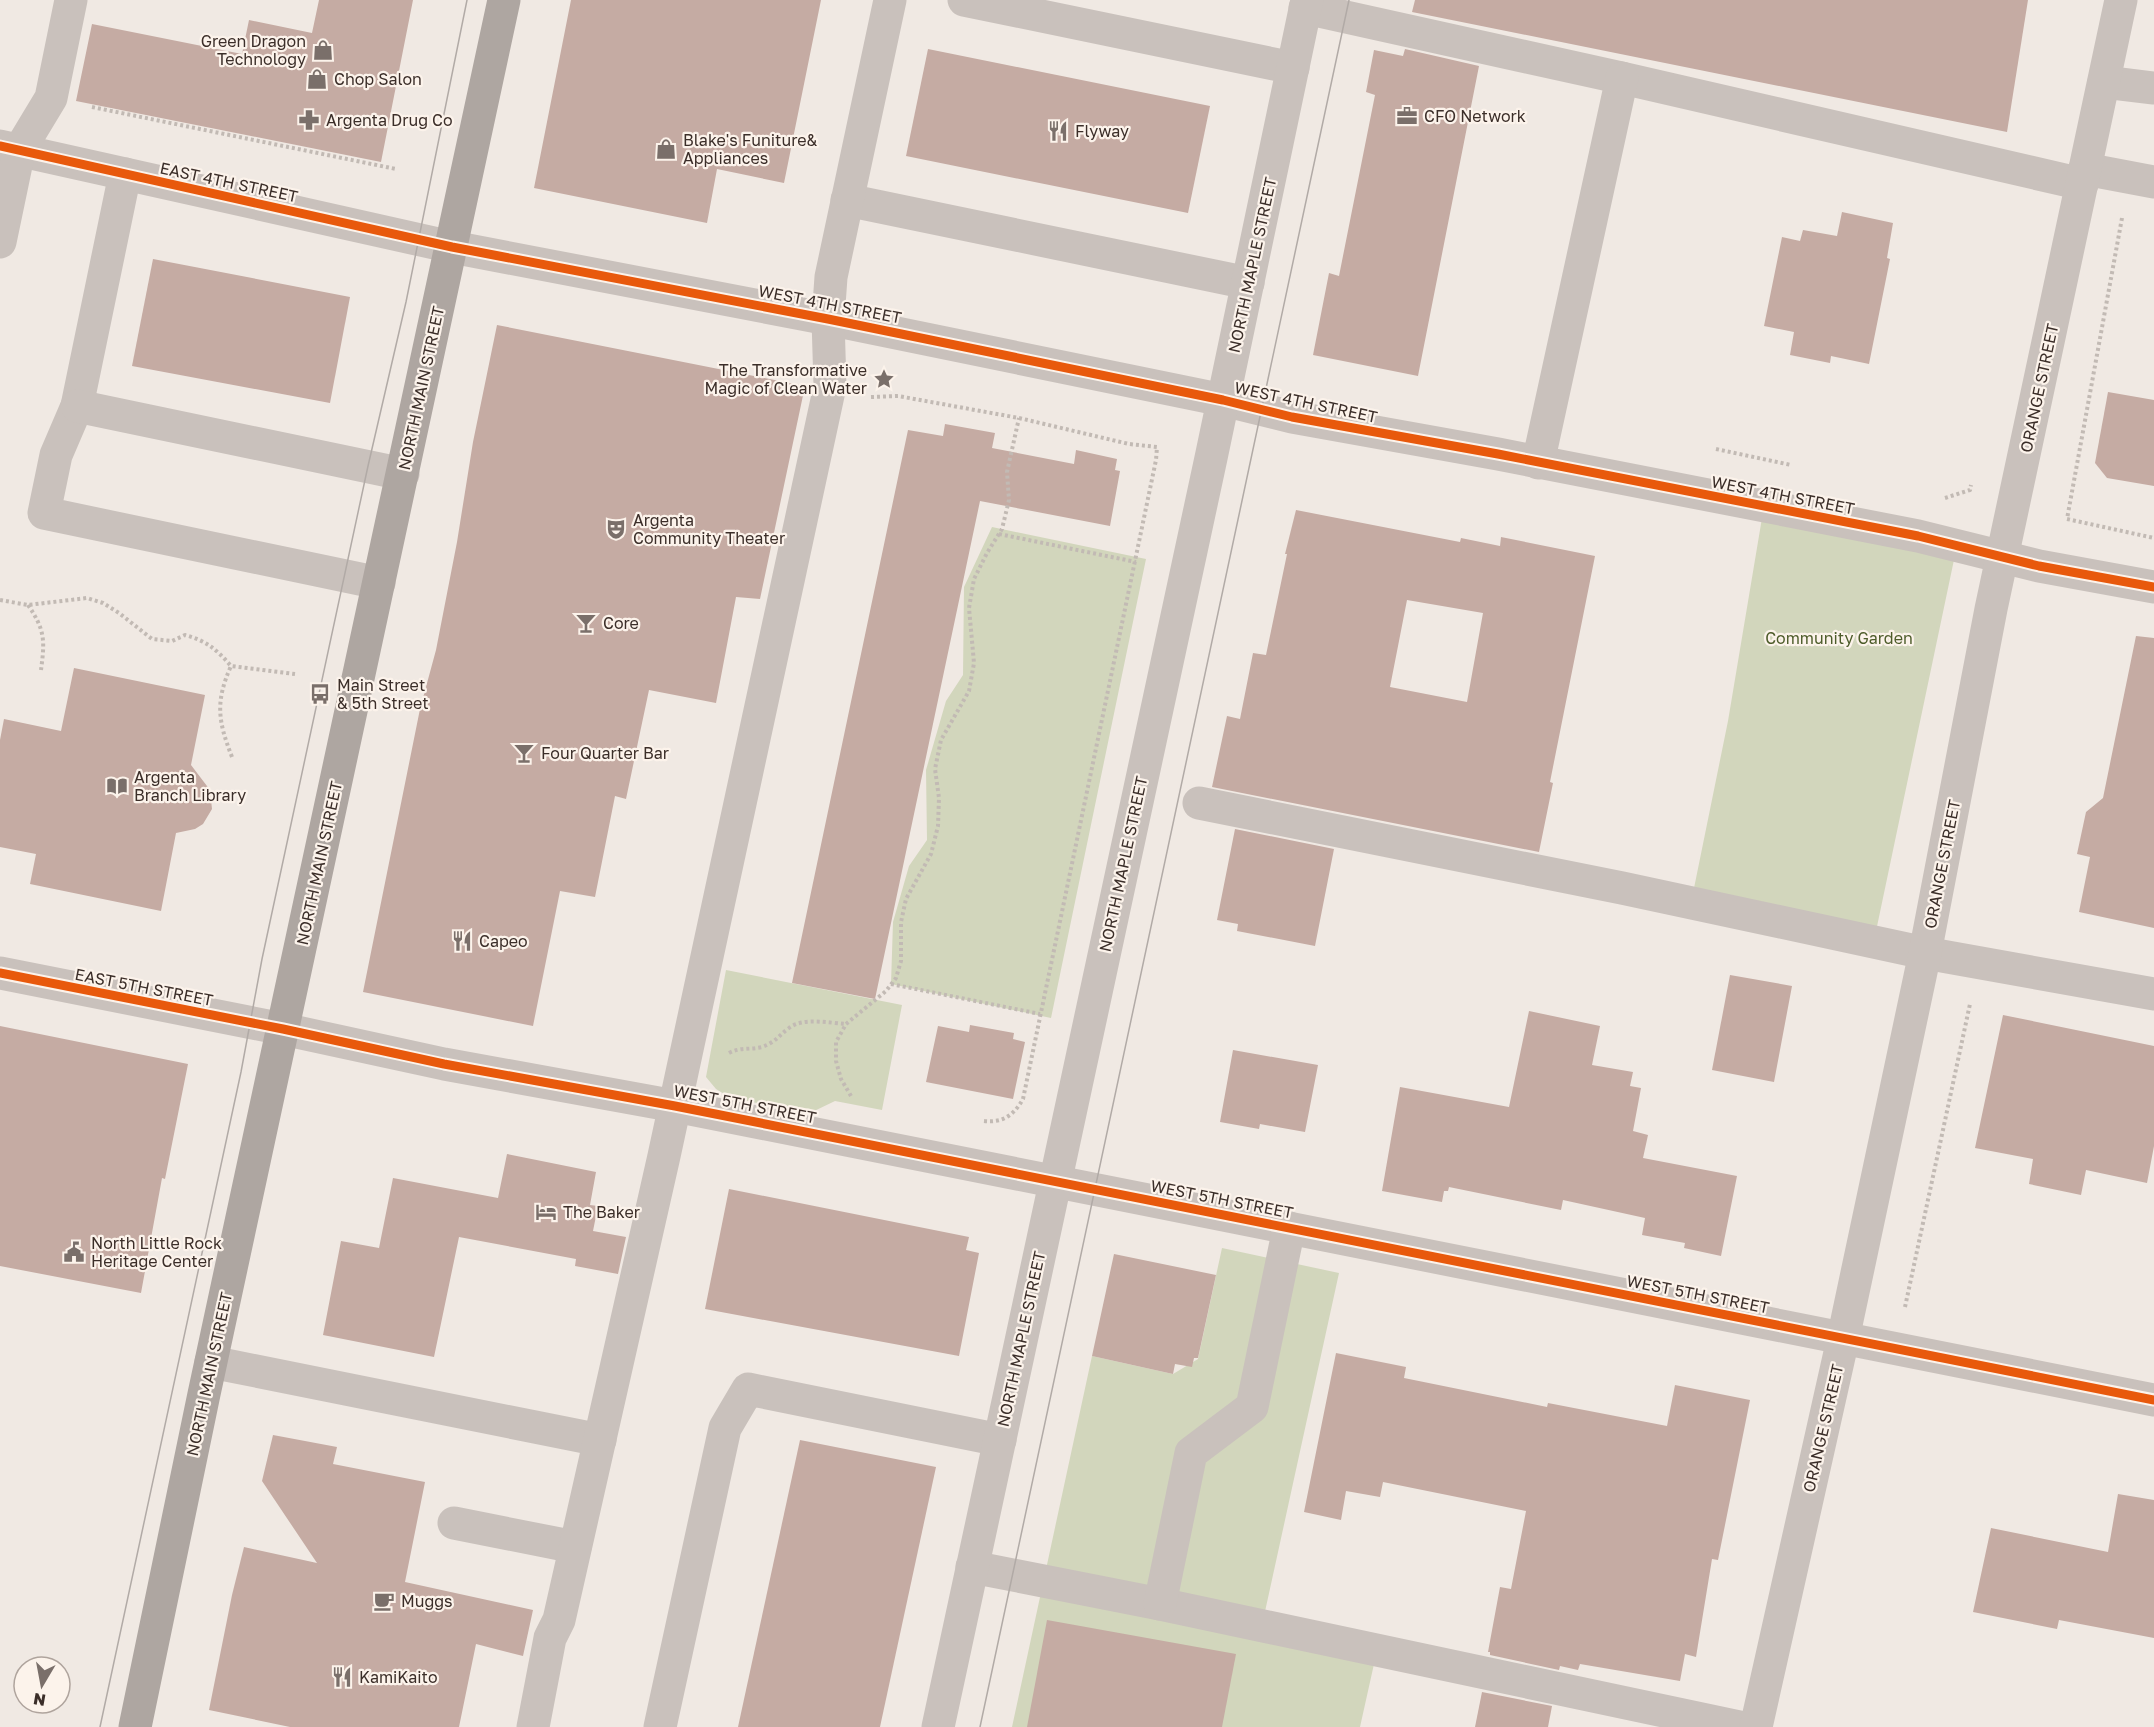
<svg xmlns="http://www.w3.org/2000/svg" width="2154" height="1727" font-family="'Golos Text',sans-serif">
<rect width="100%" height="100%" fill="#f0e9e3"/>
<g fill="#d2d6bc">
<polygon points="1762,518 1955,555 1875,936 1692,898 1728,721"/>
<polygon points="992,527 1146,559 1051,1018 891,984 893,922 909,866 927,840 926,770 946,701 963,675 964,587"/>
<polygon points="726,970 902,1005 882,1110 835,1101 808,1114 729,1097 716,1089 706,1077"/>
<polygon points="1222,1248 1339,1273 1259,1639 1374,1664 1360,1727 1012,1727 1092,1356 1173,1374 1198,1359"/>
</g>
<g fill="#c5aba3" fill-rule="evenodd">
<polygon points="319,0 413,0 381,162 76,101 92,24 242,54 249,20 312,33"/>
<polygon points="571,0 821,0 784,183 717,169 707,223 534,188"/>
<polygon points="1415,0 2028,0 2007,132 1412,12"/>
<polygon points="928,49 1210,106 1188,213 906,156"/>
<polygon points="1405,49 1479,66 1418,376 1313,355 1329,273 1339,276 1375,95 1366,92 1374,50 1403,56"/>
<polygon points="1842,212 1893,223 1887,258 1890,259 1869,364 1831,356 1830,363 1790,355 1794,332 1764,326 1782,237 1800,241 1803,230 1837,236"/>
<polygon points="153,259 350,297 330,403 132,366"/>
<polygon points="497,325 805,386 760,599 736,597 716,703 649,690 626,799 615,796 595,897 560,891 533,1026 363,992 420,709 436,650 457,542 473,442"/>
<polygon points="2108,392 2154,400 2154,486 2107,478 2095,463"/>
<polygon points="945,424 995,433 992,448 1074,464 1076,450 1117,459 1115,470 1120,471 1110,526 980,501 875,999 792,983 908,430 943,436"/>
<path d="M1296,510L1460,542L1461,538L1500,546L1501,537L1595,556L1550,782L1553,783L1539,852L1212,787L1227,716L1240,719L1253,653L1266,655L1287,554H1285ZM1407,600L1483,613L1467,702L1390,687Z"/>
<polygon points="2136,636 2154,638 2154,928 2079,912 2090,857 2077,854 2086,812 2103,798"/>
<polygon points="74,668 205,695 191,765 210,790 212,809 203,824 195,829 176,833 161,911 30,884 36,854 0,847 0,740 4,719 61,731"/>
<polygon points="1235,829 1334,849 1315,946 1237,931 1238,924 1217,920"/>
<polygon points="1730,975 1792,986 1774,1082 1712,1070"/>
<polygon points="1529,1011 1600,1026 1592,1065 1633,1072 1630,1086 1641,1088 1633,1131 1648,1135 1643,1158 1737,1176 1721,1256 1684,1248 1685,1243 1642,1235 1645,1218 1563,1200 1561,1210 1449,1187 1448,1191 1444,1191 1442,1202 1382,1191 1400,1087 1509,1107"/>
<polygon points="2003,1015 2154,1046 2154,1146 2147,1183 2086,1170 2081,1195 2029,1184 2033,1159 1975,1148"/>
<polygon points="970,1025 1014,1033 1013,1039 1025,1042 1013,1099 926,1082 938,1026 969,1032"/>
<polygon points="0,1026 188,1064 165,1179 162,1178 141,1293 0,1266"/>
<polygon points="1233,1050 1318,1065 1305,1132 1260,1124 1259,1129 1220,1122"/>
<polygon points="507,1154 596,1172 590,1205 598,1206 593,1231 626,1237 618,1274 575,1266 576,1259 459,1237 434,1357 323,1335 341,1241 379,1248 393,1178 498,1198"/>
<polygon points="729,1189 969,1237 966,1250 979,1253 959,1356 705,1309"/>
<polygon points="1114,1254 1216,1275 1198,1358 1194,1358 1192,1367 1175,1364 1173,1374 1092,1356"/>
<polygon points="1336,1353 1406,1367 1404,1378 1547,1407 1548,1403 1667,1426 1675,1385 1750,1400 1718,1560 1712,1559 1696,1657 1685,1654 1680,1681 1580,1664 1578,1670 1560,1666 1559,1670 1490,1655 1490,1652 1488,1652 1500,1587 1511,1589 1526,1511 1383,1482 1380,1497 1346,1491 1341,1520 1304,1512"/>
<polygon points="273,1435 337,1447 333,1464 425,1482 405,1582 533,1610 523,1656 476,1644 459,1727 290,1727 209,1710 232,1595 244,1547 317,1563 262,1481"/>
<polygon points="800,1440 936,1467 880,1727 738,1727"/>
<polygon points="2118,1494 2154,1500 2154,1638 2059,1620 2057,1629 1973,1612 1991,1528 2108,1552"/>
<polygon points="1047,1620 1236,1654 1222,1727 1027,1727"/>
<polygon points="1482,1692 1552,1706 1548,1727 1475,1727"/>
</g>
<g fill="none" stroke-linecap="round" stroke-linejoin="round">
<g stroke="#c2bab4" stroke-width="4" stroke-dasharray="3 3" stroke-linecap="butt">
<polyline points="92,107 396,169"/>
<polyline points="2122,218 2067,519 2154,538"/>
<path d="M871,397L898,396L1019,418L1129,444L1157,447L1156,460L1023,1099C1014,1115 1003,1123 984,1121"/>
<polyline points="1716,449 1791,465"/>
<polyline points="1945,498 1970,490 1971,485"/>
<polyline points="999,534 1136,562"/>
<path d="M0,600L28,605L87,598L103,603L119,613L152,639L172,641L185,635C207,641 216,649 231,666"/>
<path d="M28,605C45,630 45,640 41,670"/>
<path d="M232,757C218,721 215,702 231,666L295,674"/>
<polyline points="891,984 1040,1014"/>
<path d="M729,1053C740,1047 750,1050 762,1047C776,1042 778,1036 789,1028C803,1017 829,1023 846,1024"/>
<polyline points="851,1096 841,1079 836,1061 836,1042 846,1024 886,991 896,978 901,961 901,922 906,899 931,854 938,826 939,798 935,769 941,740 969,691 974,663 969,608 974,579 987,553 1002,529 1009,500 1007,472 1019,418"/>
<polyline points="1905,1307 1970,1004"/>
</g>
<g stroke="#c9c1bc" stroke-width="33">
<polyline points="964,0 1293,68"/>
<polyline points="1305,8 1622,78 2082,184"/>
<polyline points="2104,82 2154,88"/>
<polyline points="0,146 452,247 828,319 1223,400 1292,417 1498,454 1918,536 2039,566 2154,587"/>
<polyline points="2085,169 2154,182"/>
<polyline points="125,174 77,406 56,455 44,513 379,583"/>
<polyline points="847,200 1248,283"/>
<polyline points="0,242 19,151 51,98 71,0"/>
<polyline points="77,406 403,474"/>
<polyline points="1538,463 1622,78"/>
<polyline points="1199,803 1622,888 1925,953 2154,994"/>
<polyline points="0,973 283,1029 444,1064 675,1106 2154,1400"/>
<polyline points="211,1362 600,1440"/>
<polyline points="454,1523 575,1547"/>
<polyline points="972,1567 1160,1604 1739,1727"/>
<polyline points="1160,1604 1191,1453 1252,1407 1289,1228"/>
<polyline points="533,1727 550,1638 559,1620 664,1156 830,386 828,319 831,277 890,0"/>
<polyline points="660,1727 725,1428 748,1389 1000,1440"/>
<polyline points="938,1727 1211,458 1307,0"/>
<polyline points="1756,1727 1843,1339 1925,953 1991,609 2121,0"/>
</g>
<polyline stroke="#aea6a1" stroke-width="33" points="135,1727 204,1394 504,0"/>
<g stroke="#b1aaa6" stroke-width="1.5">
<polyline points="100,1727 241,1072 262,959 368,466 406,302 467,0"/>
<polyline points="980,1727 1349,0"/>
</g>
<g stroke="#fcf3eb" stroke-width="13">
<g id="cycleway">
<polyline points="0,146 452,247 828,319 1223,400 1292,417 1498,454 1918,536 2039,566 2154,587"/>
<polyline points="0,973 283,1029 444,1064 675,1106 2154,1400"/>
</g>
</g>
<use href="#cycleway" stroke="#e8590c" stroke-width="9"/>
</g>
<defs>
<g id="shop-bare" transform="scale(1.62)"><path d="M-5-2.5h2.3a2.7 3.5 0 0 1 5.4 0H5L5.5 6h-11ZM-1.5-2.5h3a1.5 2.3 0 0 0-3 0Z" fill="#7a6f6a" stroke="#fcf3eb" stroke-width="2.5" paint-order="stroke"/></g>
<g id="office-bare" transform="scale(1.62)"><path d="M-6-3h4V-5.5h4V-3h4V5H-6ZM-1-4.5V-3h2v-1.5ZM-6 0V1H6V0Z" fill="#7a6f6a" stroke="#fcf3eb" stroke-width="2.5" paint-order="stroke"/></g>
<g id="pharmacy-bare" transform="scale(1.62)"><path d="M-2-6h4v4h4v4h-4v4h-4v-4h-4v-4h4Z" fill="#7a6f6a" stroke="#fcf3eb" stroke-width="2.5" paint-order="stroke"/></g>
<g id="restaurant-bare" transform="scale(1.62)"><path d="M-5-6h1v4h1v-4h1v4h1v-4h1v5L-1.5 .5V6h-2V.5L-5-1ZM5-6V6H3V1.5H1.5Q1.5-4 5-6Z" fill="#7a6f6a" stroke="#fcf3eb" stroke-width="2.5" paint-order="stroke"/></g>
<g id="sight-bare" transform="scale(1.62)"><path d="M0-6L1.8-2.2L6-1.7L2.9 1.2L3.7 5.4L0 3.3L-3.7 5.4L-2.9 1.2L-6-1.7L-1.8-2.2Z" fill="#7a6f6a" stroke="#fcf3eb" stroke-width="2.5" paint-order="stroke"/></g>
<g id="theatre-bare" transform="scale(1.62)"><path d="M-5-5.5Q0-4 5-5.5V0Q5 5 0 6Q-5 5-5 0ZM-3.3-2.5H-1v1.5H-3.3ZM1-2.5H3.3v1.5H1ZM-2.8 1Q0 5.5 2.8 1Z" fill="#7a6f6a" stroke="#fcf3eb" stroke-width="2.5" paint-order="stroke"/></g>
<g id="bar-bare" transform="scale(1.62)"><path d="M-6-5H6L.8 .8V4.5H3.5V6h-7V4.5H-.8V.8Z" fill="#7a6f6a" stroke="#fcf3eb" stroke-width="2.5" paint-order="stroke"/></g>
<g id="bus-bare" transform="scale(1.62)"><path d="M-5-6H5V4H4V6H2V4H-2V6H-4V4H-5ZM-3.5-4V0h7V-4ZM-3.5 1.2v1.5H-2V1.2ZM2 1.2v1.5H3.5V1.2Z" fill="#7a6f6a" stroke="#fcf3eb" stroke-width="2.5" paint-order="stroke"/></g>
<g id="library-bare" transform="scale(1.62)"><path d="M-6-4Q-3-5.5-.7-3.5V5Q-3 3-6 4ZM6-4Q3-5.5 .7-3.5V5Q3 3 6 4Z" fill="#7a6f6a" stroke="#fcf3eb" stroke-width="2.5" paint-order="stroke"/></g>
<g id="hotel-bare" transform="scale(1.62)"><path d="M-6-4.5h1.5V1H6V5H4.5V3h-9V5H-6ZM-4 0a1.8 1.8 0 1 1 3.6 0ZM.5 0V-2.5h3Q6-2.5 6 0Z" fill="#7a6f6a" stroke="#fcf3eb" stroke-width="2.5" paint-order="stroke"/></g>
<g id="civic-bare" transform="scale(1.62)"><path d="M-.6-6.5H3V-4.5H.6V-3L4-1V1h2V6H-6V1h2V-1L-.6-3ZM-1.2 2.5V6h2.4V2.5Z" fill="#7a6f6a" stroke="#fcf3eb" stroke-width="2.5" paint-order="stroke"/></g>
<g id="cafe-bare" transform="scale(1.62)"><path d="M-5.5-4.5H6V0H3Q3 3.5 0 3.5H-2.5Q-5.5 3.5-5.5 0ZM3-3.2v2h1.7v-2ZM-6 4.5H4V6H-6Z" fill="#7a6f6a" stroke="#fcf3eb" stroke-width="2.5" paint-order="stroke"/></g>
</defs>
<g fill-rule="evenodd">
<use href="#shop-bare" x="323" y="50"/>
<use href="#shop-bare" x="317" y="79"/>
<use href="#office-bare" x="1407" y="116"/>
<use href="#pharmacy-bare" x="309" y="120"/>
<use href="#restaurant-bare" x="1058" y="131"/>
<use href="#shop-bare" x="666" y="149"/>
<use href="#sight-bare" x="884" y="379"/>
<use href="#theatre-bare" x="616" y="529"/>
<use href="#bar-bare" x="586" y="623"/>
<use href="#bus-bare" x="320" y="694"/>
<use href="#bar-bare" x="524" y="753"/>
<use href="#library-bare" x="117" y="786"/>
<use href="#restaurant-bare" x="462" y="941"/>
<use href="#hotel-bare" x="546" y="1212"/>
<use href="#civic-bare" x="74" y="1252"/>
<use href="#cafe-bare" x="384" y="1601"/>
<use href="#restaurant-bare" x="342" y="1677"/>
</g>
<g text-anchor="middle" stroke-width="4.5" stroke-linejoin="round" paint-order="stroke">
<g font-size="16" fill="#3b2e29" stroke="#fcf3eb" text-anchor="start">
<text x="306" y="47" text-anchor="end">Green Dragon<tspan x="306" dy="18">Technology</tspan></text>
<text x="334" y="85">Chop Salon</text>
<text x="1424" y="122">CFO Network</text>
<text x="326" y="126">Argenta Drug Co</text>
<text x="1075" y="137">Flyway</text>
<text x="683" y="146">Blake's Funiture&amp;<tspan x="683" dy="18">Appliances</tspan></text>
<text x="867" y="376" text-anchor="end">The Transformative<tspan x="867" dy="18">Magic of Clean Water</tspan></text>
<text x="633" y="526">Argenta<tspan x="633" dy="18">Community Theater</tspan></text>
<text x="603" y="629">Core</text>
<text x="337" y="691">Main Street<tspan x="337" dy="18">&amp; 5th Street</tspan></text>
<text x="541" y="759">Four Quarter Bar</text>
<text x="134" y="783">Argenta<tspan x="134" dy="18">Branch Library</tspan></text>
<text x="479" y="947">Capeo</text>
<text x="563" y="1218">The Baker</text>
<text x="91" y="1249">North Little Rock<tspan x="91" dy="18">Heritage Center</tspan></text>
<text x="401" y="1607">Muggs</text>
<text x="359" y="1683">KamiKaito</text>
</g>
<g font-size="16" fill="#3b2e29" stroke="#fcf3eb">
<text transform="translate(229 182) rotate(12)" y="6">EAST 4TH STREET</text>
<text transform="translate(1252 265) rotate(-78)" y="6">NORTH MAPLE STREET</text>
<text transform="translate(830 304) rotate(11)" y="6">WEST 4TH STREET</text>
<text transform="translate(421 388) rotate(-78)" y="6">NORTH MAIN STREET</text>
<text transform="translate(2039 388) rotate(-78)" y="6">ORANGE STREET</text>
<text transform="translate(1306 402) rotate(12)" y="6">WEST 4TH STREET</text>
<text transform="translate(1783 495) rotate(11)" y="6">WEST 4TH STREET</text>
<text transform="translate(319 863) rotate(-78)" y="6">NORTH MAIN STREET</text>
<text transform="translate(1123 864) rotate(-78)" y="6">NORTH MAPLE STREET</text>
<text transform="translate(1942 864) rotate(-79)" y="6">ORANGE STREET</text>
<text transform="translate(144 987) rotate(11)" y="6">EAST 5TH STREET</text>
<text transform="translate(745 1104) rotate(11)" y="6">WEST 5TH STREET</text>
<text transform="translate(1222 1199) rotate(11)" y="6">WEST 5TH STREET</text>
<text transform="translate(1698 1294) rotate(11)" y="6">WEST 5TH STREET</text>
<text transform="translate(1021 1339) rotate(-78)" y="6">NORTH MAPLE STREET</text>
<text transform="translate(209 1374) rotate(-78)" y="6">NORTH MAIN STREET</text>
<text transform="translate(1823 1428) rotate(-77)" y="6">ORANGE STREET</text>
</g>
<g font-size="16" fill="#4d5c2a" stroke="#fcf3eb">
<text x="1839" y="644">Community Garden</text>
</g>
</g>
<g transform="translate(42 1685) rotate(190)"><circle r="28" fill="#fcf3eb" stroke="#afa49d" stroke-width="1.5"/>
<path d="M0-4.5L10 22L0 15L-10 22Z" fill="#7a6f6a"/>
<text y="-9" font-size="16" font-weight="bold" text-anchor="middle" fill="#3b2e29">N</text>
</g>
</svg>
